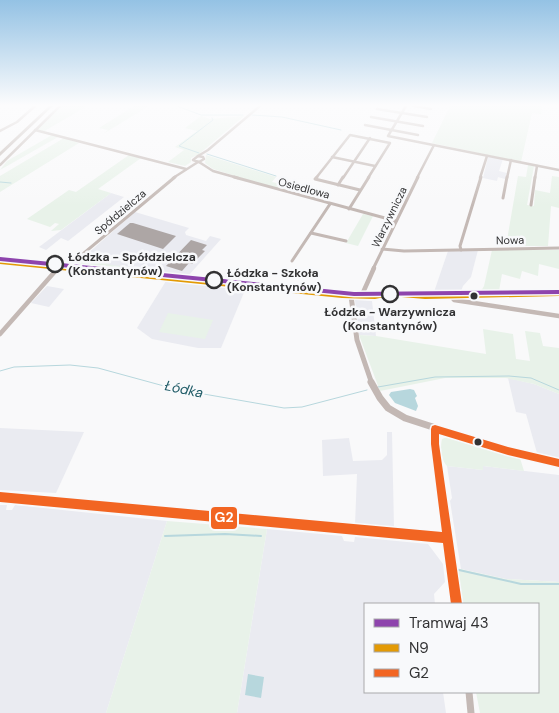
<svg xmlns="http://www.w3.org/2000/svg" width="559" height="713" font-family="'DM Sans',sans-serif">
<rect width="100%" height="100%" fill="#f9f9fa"/>
<g fill="#eaebf1">
<polygon points="488,157 503,159 499,171 507,173 505,179 498,177 497,181 483,178"/>
<polygon points="111,193 124,197 68,241 61,238 46,250 39,247"/>
<polygon points="135,212 189,228 185,232 186,235 206,241 210,236 221,239 189,275 77,264 84,256 89,256 86,255"/>
<polygon points="478,250 471,277 463,286 461,291 434,292 448,251"/>
<polygon points="166,281 245,290 221,348 198,348 152,339 137,328"/>
<polygon points="47,286 64,289 49,307 31,303"/>
<polygon points="355,300 372,301 376,336 359,335"/>
<polygon points="508,378 534,384 559,394 559,458 537,453 526,414 516,412"/>
<polygon points="0,428 84,432 56,493 0,490"/>
<polygon points="387,432 392,432 394,528 355,525 357,474 323,476 322,440 349,438 353,461 382,460 387,455"/>
<polygon points="447,466 483,470 483,466 559,475 559,582 506,579 461,569 450,501 452,498"/>
<polygon points="0,505 7,505 6,510 12,510 15,505 167,521 106,713 0,713"/>
<polygon points="267,529 342,536 344,541 354,542 355,537 428,544 443,564 445,582 434,594 435,604 365,604 365,692 443,692 446,713 237,713"/>
</g>
<g fill="#e8f2e9">
<polygon points="62,106 87,106 43,132 37,130"/>
<polygon points="134,106 149,106 103,134 108,130 99,128"/>
<polygon points="450,106 542,106 541,114 532,113 521,162 432,143"/>
<polygon points="201,116 210,119 244,116 198,155 191,158 191,162 185,166 168,162 184,150 175,147 197,131 185,128"/>
<polygon points="52,135 58,137 0,170 7,161"/>
<polygon points="64,138 79,143 0,192 0,176"/>
<polygon points="129,155 141,158 98,189 111,193 61,230 51,231 59,224 55,223 50,227 27,219 69,190 76,192"/>
<polygon points="206,155 276,177 272,182 295,187 290,193 213,169 205,163"/>
<polygon points="528,165 534,166 527,205 534,206 535,190 550,193 552,176 559,177 559,208 551,206 548,246 506,246 518,176 526,177"/>
<polygon points="363,214 373,216 358,246 346,243"/>
<polygon points="492,250 559,250 559,269 539,264 538,276 522,271 520,279 502,274 499,291 481,291 484,286"/>
<polygon points="93,259 111,265 150,269 153,270 152,272 210,278 80,267 77,263"/>
<polygon points="168,313 213,320 205,339 159,332"/>
<polygon points="483,329 513,334 516,359 530,361 525,331 540,333 543,346 559,348 559,394 534,384 506,378 445,378 380,391 359,335 376,336 486,354"/>
<path d="M447,437L520,458L524,471L483,466V470L447,466C441,460 440,447 442,439Z"/>
<polygon points="167,521 267,529 237,713 106,713"/>
<polygon points="456,568 506,579 559,582 559,713 480,713 476,692 538,692 538,604 462,604"/>
</g>
<g fill="#b7d7dd">
<polygon points="410,389 414,390 417,396 415,398 418,406 416,411 395,403 389,395 391,392"/>
<polygon points="248,674 264,677 261,698 245,695"/>
</g>
<g fill="none" stroke-linecap="round" stroke-linejoin="round">
<g stroke="#b7d7dd" stroke-width="1">
<polyline points="177,106 201,115 243,115"/>
<polyline points="252,115 282,117 341,130"/>
<polyline points="199,153 179,146 213,120 212,118"/>
<polyline points="207,154 276,176"/>
<polyline points="0,182 11,183"/>
<polyline points="0,371 14,367 70,365 98,368 175,389 284,408 302,407 367,390"/>
<polyline points="378,387 435,377 509,376 531,378 559,390"/>
</g>
<g stroke="#b7d7dd" stroke-width="2">
<polyline points="165,536 225,534 261,536"/>
<polyline points="459,570 521,584 559,584"/>
</g>
</g>
<g fill="#ada6a5">
<polygon points="130,223 133,223 176,236 163,249 117,234"/>
<polygon points="191,240 207,245 202,250 205,251 192,264 189,263 182,271 166,266"/>
</g>
<g fill="none" stroke-linecap="round" stroke-linejoin="round">
<g stroke="#c4b9b5" stroke-width="2.5">
<polyline points="406,106 388,136 559,170"/>
<polyline points="414,106 431,109"/>
<polyline points="377,109 427,117"/>
<polyline points="371,117 423,126"/>
<polyline points="365,125 418,135"/>
<polyline points="35,130 186,169"/>
<polyline points="0,131 17,122 35,106"/>
<polyline points="198,156 208,150 260,106"/>
<polygon points="198,156 203,157 204,159 199,162 193,160"/>
<polyline points="332,157 375,166"/>
<polyline points="199,162 213,171 238,178"/>
<polyline points="0,165 60,106"/>
<polyline points="173,178 198,162"/>
<polyline points="316,178 350,135 390,143 368,178"/>
<polyline points="343,178 370,138"/>
<polyline points="417,178 434,145"/>
<polyline points="480,178 487,156"/>
<polyline points="507,178 511,160"/>
<polyline points="535,178 537,166"/>
</g>
<g stroke="#c4b9b5" stroke-width="3">
<polyline points="234,177 396,221"/>
<polyline points="317,177 315,179 360,190"/>
<polyline points="338,185 343,177"/>
<polyline points="503,198 507,177"/>
<polyline points="531,205 535,177"/>
<polyline points="349,209 369,177"/>
<polyline points="311,233 346,241"/>
<polyline points="382,249 404,251 559,248"/>
<polyline points="461,250 460,246 481,177"/>
<polyline points="292,261 330,204"/>
<polyline points="66,268 175,177"/>
<polyline points="57,269 59,267"/>
<polyline points="373,269 418,177"/>
</g>
<g stroke="#c4b9b5" stroke-width="4.5">
<polyline points="451,296 454,300 559,316"/>
<polyline points="361,297 374,268"/>
<polyline points="0,334 58,268"/>
</g>
<g stroke="#c4b9b5" stroke-width="5">
<polyline points="435,429 435,444 447,529"/>
<polyline points="0,497 352,529"/>
</g>
<g stroke="#c4b9b5" stroke-width="7">
<polyline points="339,528 448,538"/>
<polyline points="447,528 457,604"/>
<polyline points="469,692 471,713"/>
</g>
<polyline stroke="#c3b8b4" stroke-width="4.5" points="0,262 70,269"/>
<g stroke="#c3b8b4" stroke-width="5">
<polyline points="57,268 342,296 559,294"/>
<polyline points="351,296 357,340 372,384"/>
</g>
<polyline stroke="#c3b8b4" stroke-width="7" points="371,382 380,398 388,408 405,418 482,443 559,463"/>
<polygon fill="#c0b5b0" fill-rule="evenodd" points="49,106 53,106 0,156 0,152"/>
<g stroke="#f8f9fb" stroke-width="3">
<polygon id="bus-1" points="0,260 342,294 375,295 390,292 425,295 559,292 559,296 425,299 390,296 375,299 342,298 0,264"/>
</g>
<g stroke="#f8f9fb" stroke-width="3">
<polygon id="bus-2" points="435,425 508,447 559,459 559,467 508,455 439,434 439,444 462,604 451,604 443,543 0,502 0,492 442,532 431,444 431,429 432,426"/>
</g>
<use href="#bus-1" fill="#e39a05" fill-rule="evenodd"/>
<use href="#bus-2" fill="#f26522" fill-rule="evenodd"/>
<g stroke="#f8f9fb" stroke-width="3">
<polygon id="tram-1" points="0,257 354,292 559,290 559,294 354,296 0,261"/>
</g>
<use href="#tram-1" fill="#8e44ad" fill-rule="evenodd"/>
</g>
<linearGradient id="sky" x2="0" y2="1"><stop stop-color="#94c2e4"/><stop offset="0.51" stop-color="#fcfcfd"/><stop offset="1" stop-color="#fcfcfd" stop-opacity="0"/></linearGradient>
<rect width="559" height="206" fill="url(#sky)"/>
<g fill="#f8f9fb" stroke="#323233" stroke-width="2.5">
<circle cx="55" cy="264" r="8"/>
<circle cx="214" cy="280" r="8"/>
<circle cx="390" cy="294" r="8"/>
</g>
<g fill="#323233" stroke="#f8f9fb" stroke-width="2">
<circle cx="474" cy="296" r="4.5"/>
<circle cx="478" cy="442" r="4.5"/>
</g>
<g text-anchor="middle" stroke-width="5" stroke-linejoin="round" paint-order="stroke">
<g font-size="11" fill="#323233" stroke="#f8f9fb">
<text transform="translate(304 188) rotate(15)" y="4">Osiedlowa</text>
<text transform="translate(120 212) rotate(-40)" y="4">Spółdzielcza</text>
<text transform="translate(389 217) rotate(-64)" y="4">Warzywnicza</text>
<text transform="translate(510 240) rotate(-1)" y="4">Nowa</text>
</g>
<g font-size="12" font-weight="bold" fill="#323233" stroke="#f8f9fb" text-anchor="start">
<text x="68" y="261">Łódzka - Spółdzielcza<tspan x="68" dy="14">(Konstantynów)</tspan></text>
<text x="227" y="277">Łódzka - Szkoła<tspan x="227" dy="14">(Konstantynów)</tspan></text>
<text x="390" y="316" text-anchor="middle">Łódzka - Warzywnicza<tspan x="390" dy="14">(Konstantynów)</tspan></text>
</g>
<g font-size="14" font-style="italic" fill="#205c67" stroke="#f8f9fb">
<text transform="translate(184 389) rotate(12)" y="5">Łódka</text>
</g>
</g>
<rect stroke="#f8f9fb" stroke-width="2" x="210" y="506" width="28" height="24" rx="5" fill="#f26522"/>
<g font-size="14" text-anchor="middle" font-weight="bold" fill="#fff">
<text x="224" y="522">G2</text>
</g>
<rect x="364" y="603" width="175" height="90" fill="#f8f9fb" stroke="#a9a9ab"/>
<rect x="374" y="619" width="25" height="8" fill="#8e44ad" stroke="#a9a9ab"/>
<text x="409" y="628" font-size="15" fill="#323233">Tramwaj 43</text>
<rect x="374" y="644" width="25" height="8" fill="#e39a05" stroke="#a9a9ab"/>
<text x="409" y="653" font-size="15" fill="#323233">N9</text>
<rect x="374" y="669" width="25" height="8" fill="#f26522" stroke="#a9a9ab"/>
<text x="409" y="678" font-size="15" fill="#323233">G2</text>
</svg>
